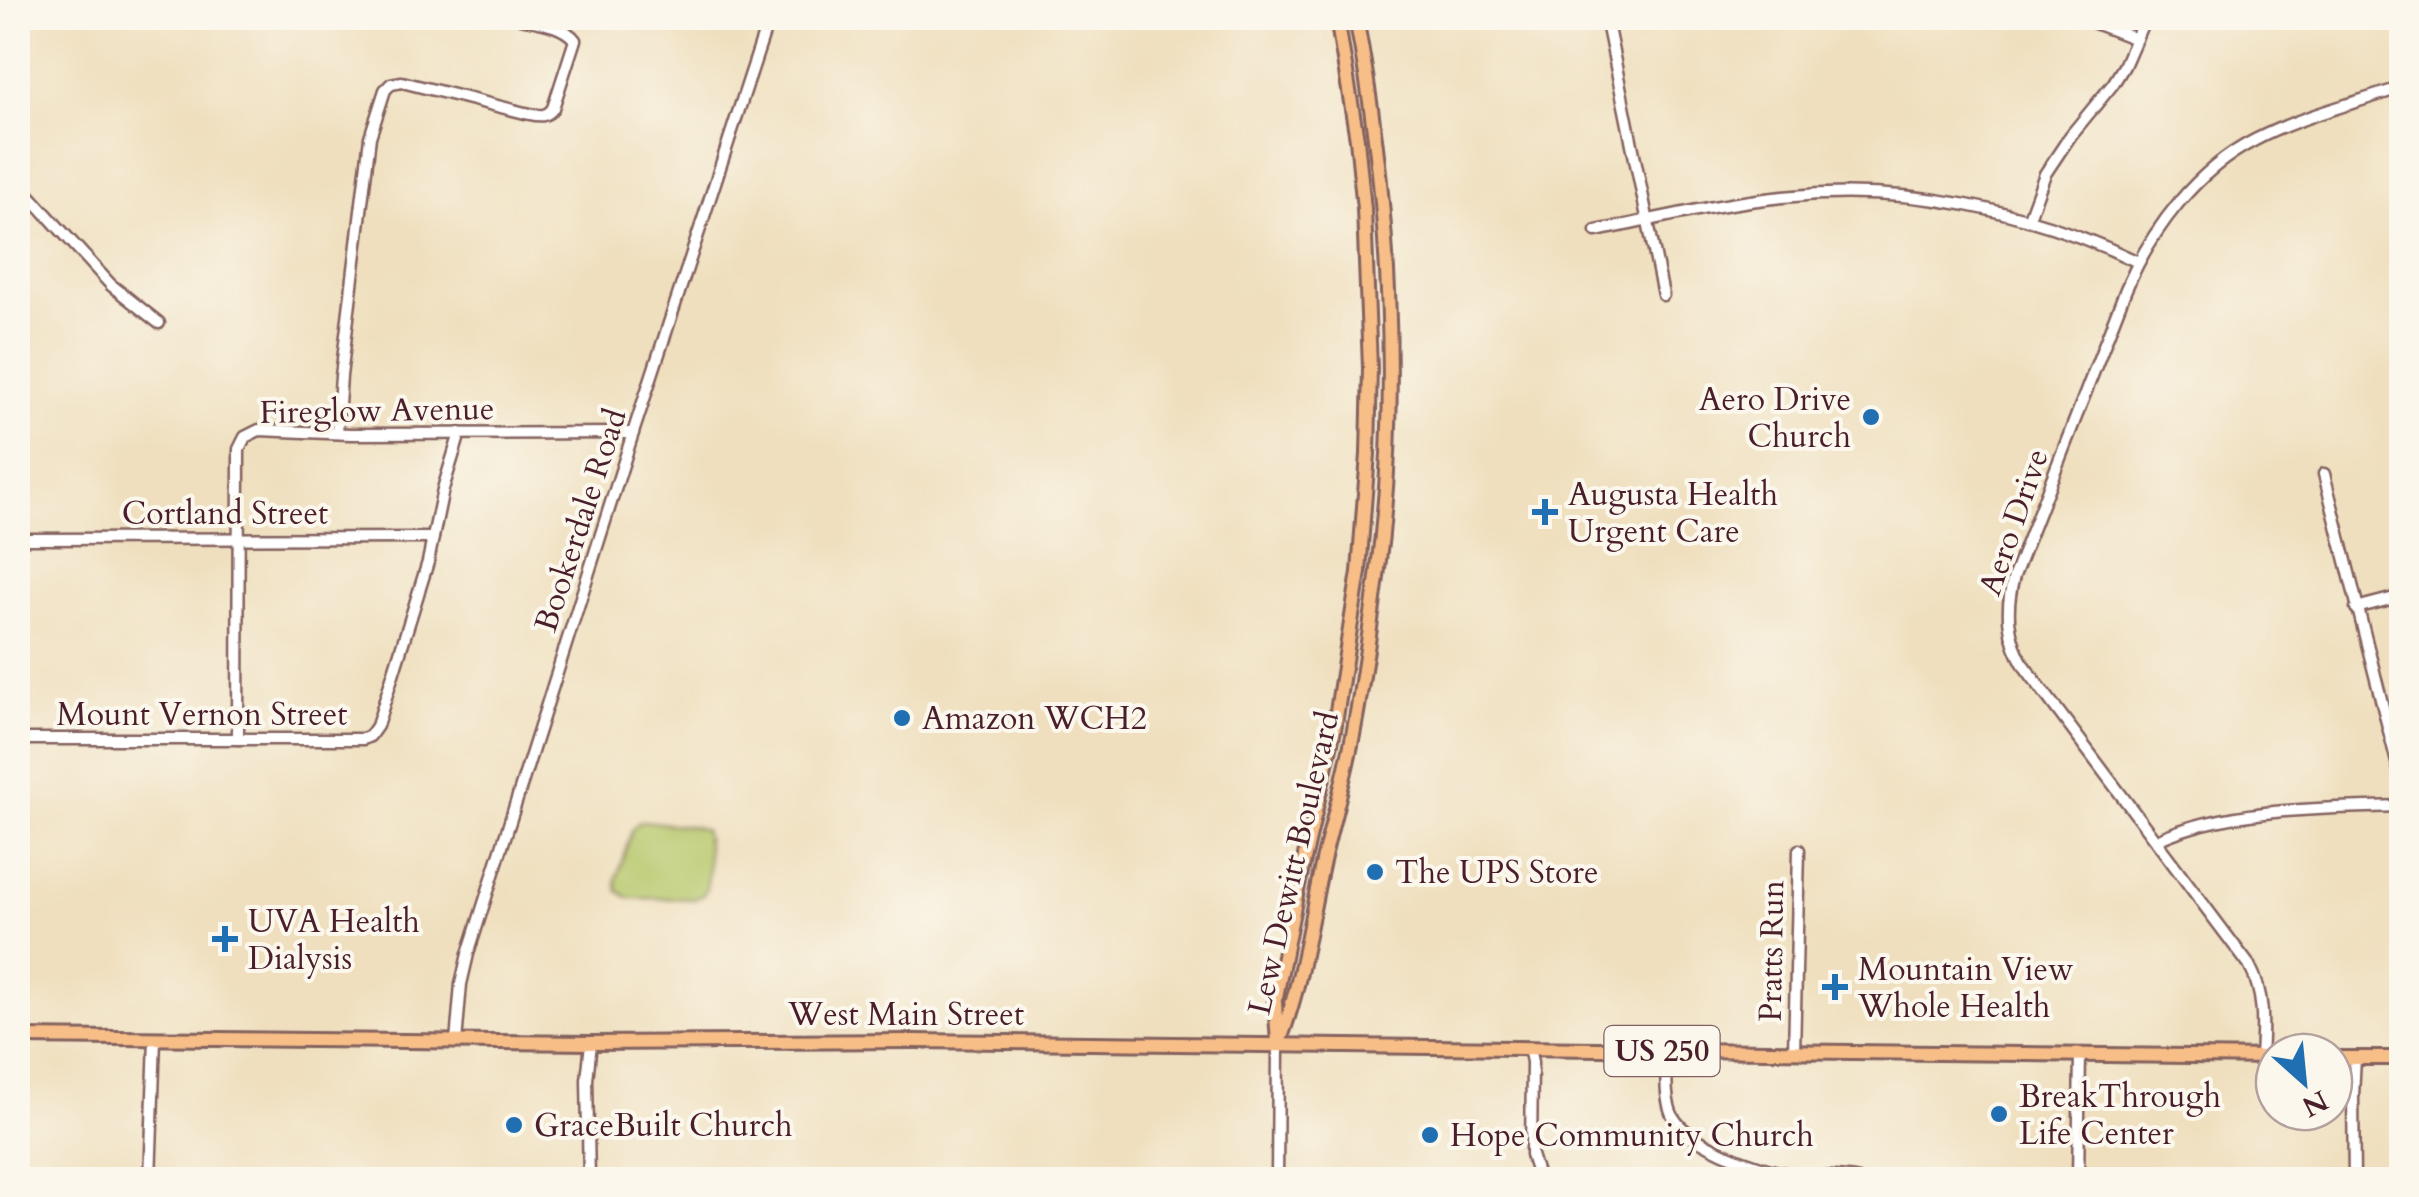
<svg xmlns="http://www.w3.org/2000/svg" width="2419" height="1197" font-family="Cardo,serif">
<rect width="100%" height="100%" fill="#fbf7ec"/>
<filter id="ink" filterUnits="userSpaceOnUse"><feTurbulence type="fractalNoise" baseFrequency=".01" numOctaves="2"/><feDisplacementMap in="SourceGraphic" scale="20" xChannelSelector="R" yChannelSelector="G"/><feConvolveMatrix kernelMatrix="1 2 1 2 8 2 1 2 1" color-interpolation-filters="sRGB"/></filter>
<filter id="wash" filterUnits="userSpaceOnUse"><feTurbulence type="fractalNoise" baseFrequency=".0048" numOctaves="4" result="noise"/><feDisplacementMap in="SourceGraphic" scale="40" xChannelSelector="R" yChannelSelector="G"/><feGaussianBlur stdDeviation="2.25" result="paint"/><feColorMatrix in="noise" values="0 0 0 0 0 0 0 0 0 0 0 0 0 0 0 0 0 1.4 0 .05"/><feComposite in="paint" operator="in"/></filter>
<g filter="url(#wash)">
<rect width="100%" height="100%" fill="#efdfbe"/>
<path fill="#b6c76a" stroke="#80734a" stroke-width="2.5" d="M645,821C661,824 692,824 704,830C708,841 710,876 706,888C704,896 701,896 695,899L629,898L618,891L616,880L632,830L638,823Z"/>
</g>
<g filter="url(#ink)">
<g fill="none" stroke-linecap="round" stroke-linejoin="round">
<g stroke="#84625e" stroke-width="15">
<g id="minor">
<polyline points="1606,18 1663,295"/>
<polyline points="2082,18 2136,39"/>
<polyline points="18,183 111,285 159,323"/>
<polyline points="2028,220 2045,174 2071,135 2113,84 2124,66 2145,18"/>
<path d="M1596,231C1658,219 1720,203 1783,197C1904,184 2029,209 2138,262"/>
<path d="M337,433L341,376L370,137L385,90L391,84L402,82L525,113C536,115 546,119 553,108L575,40C564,25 538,22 520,18"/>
<polyline points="2324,474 2402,782"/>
<polyline points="18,539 433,538"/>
<polyline points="2356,608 2402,596"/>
<polyline points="18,739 363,739 370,736 377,726 428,562 443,489 460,433"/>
<polyline points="238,739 239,449 245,437 259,430 350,434 633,433"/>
<path d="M2157,840C2225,808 2326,808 2402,806"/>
<polyline points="456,1042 461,984 468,954 633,433 769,18"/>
<polyline points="1529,1048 1532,1062 1531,1155 1539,1180"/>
<path d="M1667,1051C1667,1071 1664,1093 1671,1112C1681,1142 1760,1170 1790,1174C1813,1178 1837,1175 1859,1180"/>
<polyline points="1794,1052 1799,850"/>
<path d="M2261,1057C2263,1024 2265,994 2249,965L2025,667C2007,637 2005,610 2014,576L2126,289C2152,229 2196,170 2255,140C2301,116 2353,104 2402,87"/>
<polyline points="2078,1178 2080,1055"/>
<polyline points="150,1180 155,1039"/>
<polyline points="589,1180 587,1080 591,1043"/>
<polyline points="1277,1180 1278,1045"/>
<polyline points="2354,1180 2353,1096 2355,1058"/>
</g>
</g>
<g stroke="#84625e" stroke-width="18">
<g id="major">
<polyline points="18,1037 591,1043 914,1041 2274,1057"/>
<polyline points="1278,1042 1275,1002 1298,886 1334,730 1359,572 1368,454 1370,368 1364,209 1357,139 1337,18"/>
<path d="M1278,1045C1302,985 1309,923 1323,861C1333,819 1345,777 1353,735C1363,683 1370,630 1377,577C1401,397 1390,196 1356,18"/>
<polyline points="2334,1058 2402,1058"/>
</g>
</g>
<use href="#minor" stroke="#fff" stroke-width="10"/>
<use href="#major" stroke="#f7be88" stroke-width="12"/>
</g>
</g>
<g fill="#1f6fb2" stroke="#fbf7ec" stroke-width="4">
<circle cx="1871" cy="417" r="10"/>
<path d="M1540 497h10v10h10v10h-10v10h-10v-10h-10v-10h10z"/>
<circle cx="902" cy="718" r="10"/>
<circle cx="1375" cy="872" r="10"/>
<path d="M220 924h10v10h10v10h-10v10h-10v-10h-10v-10h10z"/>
<path d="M1830 972h10v10h10v10h-10v10h-10v-10h-10v-10h10z"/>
<circle cx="1999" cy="1114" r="10"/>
<circle cx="514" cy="1125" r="10"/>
<circle cx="1430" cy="1135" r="10"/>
</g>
<g text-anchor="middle" stroke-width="8" stroke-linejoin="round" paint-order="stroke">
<rect fill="#fbf7ec" stroke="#7f6065" stroke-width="2.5" x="1604.5" y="1026" width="115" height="50" rx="8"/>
<g font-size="30" font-weight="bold" fill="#4a1f2b">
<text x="1662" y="1061">US 250</text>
</g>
<g font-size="32" fill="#4a1f2b" stroke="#fbf7ec" text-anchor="start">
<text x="1851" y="410" text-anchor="end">Aero Drive<tspan x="1851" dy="37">Church</tspan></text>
<text x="1568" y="505">Augusta Health<tspan x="1568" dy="37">Urgent Care</tspan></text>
<text x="922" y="729">Amazon WCH2</text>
<text x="1395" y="883">The UPS Store</text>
<text x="248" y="932">UVA Health<tspan x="248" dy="37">Dialysis</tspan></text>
<text x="1858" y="980">Mountain View<tspan x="1858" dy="37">Whole Health</tspan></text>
<text x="2019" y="1107">BreakThrough<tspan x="2019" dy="37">Life Center</tspan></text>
<text x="534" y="1136">GraceBuilt Church</text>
<text x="1450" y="1146">Hope Community Church</text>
</g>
<g font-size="32" fill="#4a1f2b" stroke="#fbf7ec">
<text transform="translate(377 410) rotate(-1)" y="11">Fireglow Avenue</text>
<text x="225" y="524">Cortland Street</text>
<text transform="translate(580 520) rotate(-72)" y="11">Bookerdale Road</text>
<text transform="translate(2013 522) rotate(-71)" y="11">Aero Drive</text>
<text x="202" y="725">Mount Vernon Street</text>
<text transform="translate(1293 863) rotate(-77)" y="11">Lew Dewitt Boulevard</text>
<text transform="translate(1771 951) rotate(-89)" y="11">Pratts Run</text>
<text x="906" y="1025">West Main Street</text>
</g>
</g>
<rect width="2419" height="1197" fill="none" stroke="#fbf7ec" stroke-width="60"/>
<g transform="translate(2304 1082) rotate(153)"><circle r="48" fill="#fbf7ec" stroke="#b4a19f" stroke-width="2.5"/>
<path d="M0-8L18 38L0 25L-18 38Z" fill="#1f6fb2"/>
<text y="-15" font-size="28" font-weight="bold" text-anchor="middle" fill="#4a1f2b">N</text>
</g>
</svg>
